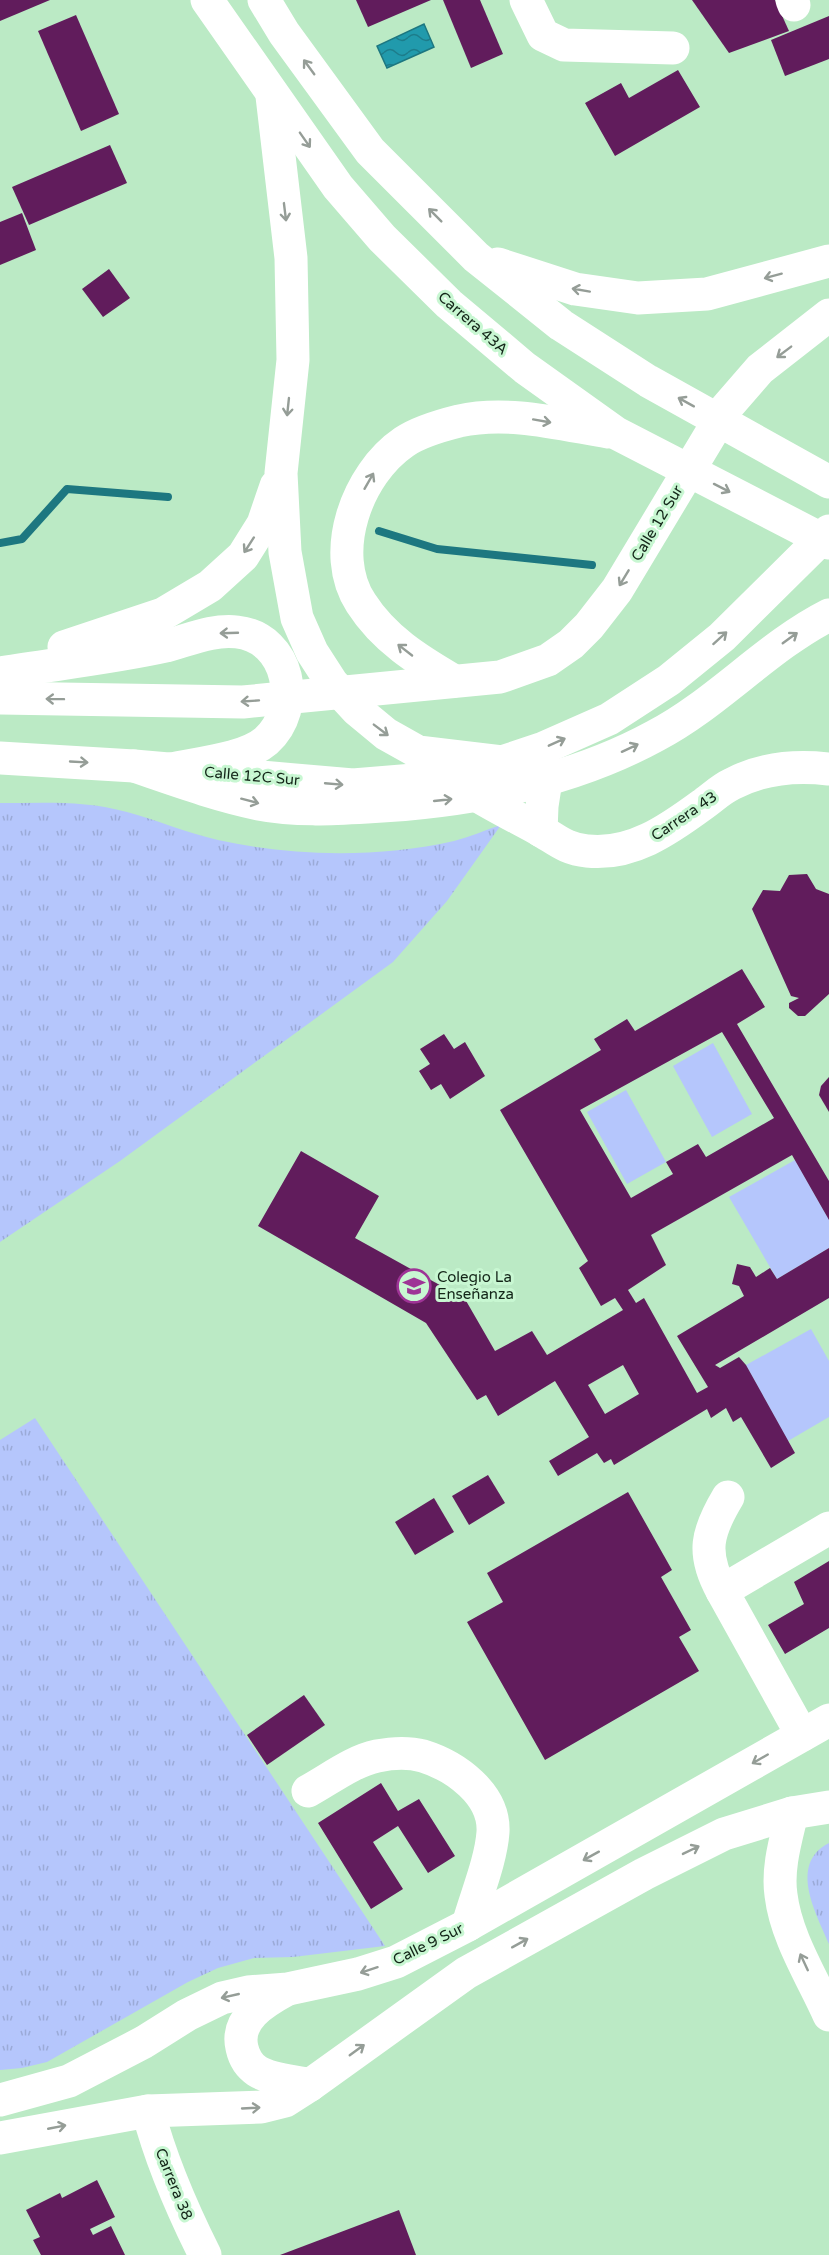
<svg xmlns="http://www.w3.org/2000/svg" width="829" height="2255" font-family="'Varela Round',sans-serif">
<defs>
<pattern id="grass-tufts" width="24" height="20" patternUnits="userSpaceOnUse" patternTransform="scale(1.5)"><rect width="24" height="20" fill="#b5c6fc"/><path d="M3 7l-1-3M5 7V3M7 7l1-3M15 17l-1-3M17 17v-4M19 17l1-3" fill="none" stroke="#9baad7"/></pattern>
<pattern id="water-waves" width="16" height="10" patternUnits="userSpaceOnUse" patternTransform="scale(1.5)"><rect width="16" height="10" fill="#219aac"/><path d="M0 5q4-4 8 0t8 0" fill="none" stroke="#1c7d8b"/></pattern>
</defs>
<rect width="100%" height="100%" fill="#bbeac5"/>
<g fill="url(#grass-tufts)">
<path d="M0,803C43,803 85,800 127,812C157,820 187,833 218,840C294,857 378,858 454,841C470,837 485,830 501,825L447,901L393,962L120,1161L0,1242Z"/>
<polygon points="35,1418 385,1946 293,1957 254,1958 218,1968 188,1982 47,2062 22,2068 0,2070 0,1440"/>
<path d="M829,1843V1944C816,1913 788,1864 829,1843Z"/>
</g>
<g fill="#b5c6fc">
<polygon points="713,1043 752,1114 712,1137 673,1066"/>
<polygon points="626,1090 666,1162 627,1184 587,1112"/>
<polygon points="795,1160 829,1220 829,1248 777,1279 729,1197"/>
<polygon points="811,1329 829,1361 829,1417 788,1441 746,1365"/>
</g>
<polygon fill="url(#water-waves)" stroke="#1d7780" stroke-width="1.5" points="424,24 434,47 387,68 377,46"/>
<g fill="none" stroke-linecap="round" stroke-linejoin="round">
<g stroke="#1d7780" stroke-width="8">
<polyline points="379,531 437,549 592,565"/>
<polyline points="0,543 22,539 67,489 168,497"/>
</g>
</g>
<g fill="#611c5c" fill-rule="evenodd">
<polygon points="0,0 50,0 0,21"/>
<polygon points="356,0 431,0 368,27"/>
<polygon points="443,0 480,0 503,54 471,68"/>
<polygon points="692,0 775,0 789,31 729,53"/>
<polygon points="76,15 119,114 81,131 38,31"/>
<polygon points="829,16 829,59 785,76 771,40"/>
<polygon points="678,70 700,107 615,156 585,103 621,83 629,98"/>
<polygon points="110,145 127,183 29,225 12,187"/>
<polygon points="22,213 36,250 0,265 0,222"/>
<polygon points="109,269 130,298 103,317 82,289"/>
<polygon points="807,874 816,889 829,894 829,994 805,1016 798,1016 789,1008 789,1003 799,998 791,996 752,909 763,890 780,891 789,875"/>
<path d="M742,969L765,1007L737,1024L829,1181V1220L792,1155L651,1235L666,1265L628,1290L636,1303L644,1298L697,1393L708,1387L677,1336L744,1296L739,1286L732,1284L737,1264L750,1267L756,1277L770,1268L777,1279L829,1248V1298L715,1365L720,1368L739,1357L746,1365L795,1453L771,1468L741,1417L733,1422L726,1408L711,1418L707,1409L614,1465L611,1459L604,1463L597,1453L558,1476L549,1461L589,1437L555,1381L498,1416L486,1395L477,1400L426,1323L258,1226L301,1151L379,1196L355,1238L465,1299L495,1351L532,1331L547,1355L623,1310L615,1298L601,1306L579,1268L588,1261L500,1110L601,1050L594,1039L627,1019L635,1031ZM722,1032L774,1118L706,1157L698,1144L666,1162L673,1174L631,1198L580,1110ZM623,1365L639,1394L605,1414L588,1385Z"/>
<polygon points="444,1034 454,1049 465,1042 485,1076 450,1099 441,1084 431,1090 419,1071 430,1064 420,1049"/>
<polygon points="829,1077 829,1112 819,1095 821,1086"/>
<polygon points="488,1475 505,1503 469,1525 452,1496"/>
<polygon points="628,1492 672,1570 661,1577 691,1630 679,1637 699,1671 545,1760 467,1622 503,1602 487,1573"/>
<polygon points="434,1498 454,1532 415,1555 395,1522"/>
<polygon points="829,1561 829,1628 785,1654 768,1625 804,1604 794,1582"/>
<polygon points="304,1695 325,1725 267,1765 247,1735"/>
<polygon points="381,1783 398,1811 419,1799 455,1856 428,1873 398,1826 373,1842 403,1889 371,1909 318,1823"/>
<polygon points="97,2180 115,2217 90,2229 93,2235 111,2226 125,2255 41,2255 33,2240 40,2237 26,2210 60,2193 62,2198"/>
<polygon points="399,2210 416,2255 280,2255"/>
</g>
<g fill="none" stroke-linecap="round" stroke-linejoin="round">
<g stroke="#fff" stroke-width="33">
<polyline points="526,0 543,35 564,45 673,48"/>
<polyline points="792,0 794,5"/>
<polyline points="0,698 243,702 500,677 548,660 571,644 589,626 617,590 727,407 760,369 829,315"/>
<polyline points="0,758 134,766 353,785 426,779 502,762 541,749 609,719 669,680 722,637 829,531"/>
<path d="M478,796C498,808 518,818 538,829C556,839 565,849 587,851C631,856 668,830 702,805C712,798 721,789 732,784C762,768 795,765 829,769"/>
<polyline points="541,831 542,806 546,780"/>
<path d="M722,1591C701,1553 707,1532 728,1497"/>
<polyline points="802,1735 722,1591 829,1528"/>
<path d="M308,1791C330,1779 353,1761 377,1756C392,1753 408,1752 423,1756C455,1766 495,1794 493,1832C491,1861 476,1896 468,1925"/>
<path d="M792,1813C786,1839 777,1868 781,1895C786,1937 812,1977 829,2015"/>
<path d="M148,2111C161,2161 182,2209 205,2255"/>
</g>
<g stroke="#fff" stroke-width="33">
<polyline points="207,0 338,187 382,238 449,304 525,368 616,433 829,543"/>
<polyline points="264,0 284,33 370,151 476,257 561,325 648,381 829,482"/>
<polyline points="272,96 291,258 293,360 281,473 285,552 297,618 312,652 332,683 357,710 386,734 418,752 502,762"/>
<polyline points="498,264 575,289 638,298 707,294 829,261"/>
<polyline points="64,647 163,614 210,586 243,556 263,524 276,486"/>
<path d="M0,673C55,664 112,658 166,646C189,640 213,629 237,632C290,638 303,708 266,741C245,759 199,763 171,769"/>
<path d="M454,681C418,660 384,639 361,603C328,553 357,474 404,442C417,433 443,425 459,421C508,410 560,424 608,432"/>
<path d="M134,766C175,780 216,795 259,804C295,811 331,809 367,807C466,802 567,784 655,736C718,703 766,647 829,615"/>
<path d="M286,1990C264,2002 235,2019 242,2048C244,2057 248,2065 257,2071C271,2080 294,2081 310,2085"/>
<polyline points="0,2100 69,2081 144,2042 187,2015 222,1998 248,1992 288,1989 358,1974 396,1962 468,1925 829,1720"/>
<polyline points="0,2138 148,2111 261,2107 285,2101 310,2085 466,1973 644,1874 724,1834 792,1813 829,1807"/>
</g>
</g>
<defs><path id="oneway-shaft" d="M-6 0H5M1.5-3L5.5 0L1.5 3" fill="none" stroke-width="1.6" stroke-linecap="round" stroke-linejoin="round" transform="scale(1.5)"/></defs>
<g stroke="#959d97">
<use href="#oneway-shaft" transform="translate(309 67) rotate(-126)"/>
<use href="#oneway-shaft" transform="translate(305 140) rotate(55)"/>
<use href="#oneway-shaft" transform="translate(285 212) rotate(83)"/>
<use href="#oneway-shaft" transform="translate(435 215) rotate(-135)"/>
<use href="#oneway-shaft" transform="translate(773 276) rotate(165)"/>
<use href="#oneway-shaft" transform="translate(581 290) rotate(-170)"/>
<use href="#oneway-shaft" transform="translate(784 352) rotate(143)"/>
<use href="#oneway-shaft" transform="translate(686 402) rotate(-151)"/>
<use href="#oneway-shaft" transform="translate(288 407) rotate(96)"/>
<use href="#oneway-shaft" transform="translate(542 421) rotate(10)"/>
<use href="#oneway-shaft" transform="translate(369 481) rotate(-60)"/>
<use href="#oneway-shaft" transform="translate(722 488) rotate(27)"/>
<use href="#oneway-shaft" transform="translate(249 545) rotate(123)"/>
<use href="#oneway-shaft" transform="translate(624 578) rotate(121)"/>
<use href="#oneway-shaft" transform="translate(229 633) rotate(178)"/>
<use href="#oneway-shaft" transform="translate(720 638) rotate(-42)"/>
<use href="#oneway-shaft" transform="translate(790 638) rotate(-36)"/>
<use href="#oneway-shaft" transform="translate(405 650) rotate(-142)"/>
<use href="#oneway-shaft" transform="translate(55 699) rotate(-179)"/>
<use href="#oneway-shaft" transform="translate(250 701) rotate(176)"/>
<use href="#oneway-shaft" transform="translate(381 730) rotate(37)"/>
<use href="#oneway-shaft" transform="translate(557 742) rotate(-24)"/>
<use href="#oneway-shaft" transform="translate(630 748) rotate(-25)"/>
<use href="#oneway-shaft" transform="translate(79 762) rotate(3)"/>
<use href="#oneway-shaft" transform="translate(334 784) rotate(5)"/>
<use href="#oneway-shaft" transform="translate(443 800) rotate(-6)"/>
<use href="#oneway-shaft" transform="translate(250 801) rotate(15)"/>
<use href="#oneway-shaft" transform="translate(760 1759) rotate(150)"/>
<use href="#oneway-shaft" transform="translate(691 1850) rotate(-26)"/>
<use href="#oneway-shaft" transform="translate(591 1856) rotate(151)"/>
<use href="#oneway-shaft" transform="translate(520 1943) rotate(-29)"/>
<use href="#oneway-shaft" transform="translate(804 1962) rotate(-115)"/>
<use href="#oneway-shaft" transform="translate(369 1970) rotate(162)"/>
<use href="#oneway-shaft" transform="translate(230 1996) rotate(167)"/>
<use href="#oneway-shaft" transform="translate(357 2050) rotate(-36)"/>
<use href="#oneway-shaft" transform="translate(251 2108) rotate(-3)"/>
<use href="#oneway-shaft" transform="translate(57 2127) rotate(-11)"/>
</g>
<defs>
<g id="school-ring" transform="scale(1.725)"><circle r="9.5" fill="#c8f7d2" stroke="#9e3496" stroke-width="1.5"/><path d="M0-5L7-2L0 1L-7-2ZM-4 1L0 2.5L4 1V4Q0 6-4 4Z" fill="#9e3496"/></g>
</defs>
<g fill-rule="evenodd">
<use href="#school-ring" x="414" y="1286"/>
</g>
<g text-anchor="middle" stroke-width="6" stroke-linejoin="round" paint-order="stroke">
<g font-size="15" fill="#132518" stroke="#c8f7d2">
<text transform="translate(473 323) rotate(41)" y="5">Carrera 43A</text>
<text transform="translate(657 523) rotate(-59)" y="5">Calle 12 Sur</text>
<text transform="translate(252 776) rotate(5)" y="5">Calle 12C Sur</text>
<text transform="translate(684 816) rotate(-34)" y="5">Carrera 43</text>
<text transform="translate(428 1944) rotate(-26)" y="5">Calle 9 Sur</text>
<text transform="translate(174 2184) rotate(68)" y="5">Carrera 38</text>
</g>
<g font-size="15" fill="#132518" stroke="#c8f7d2" text-anchor="start">
<text x="437" y="1282">Colegio La<tspan x="437" dy="17">Enseñanza</tspan></text>
</g>
</g>
</svg>
